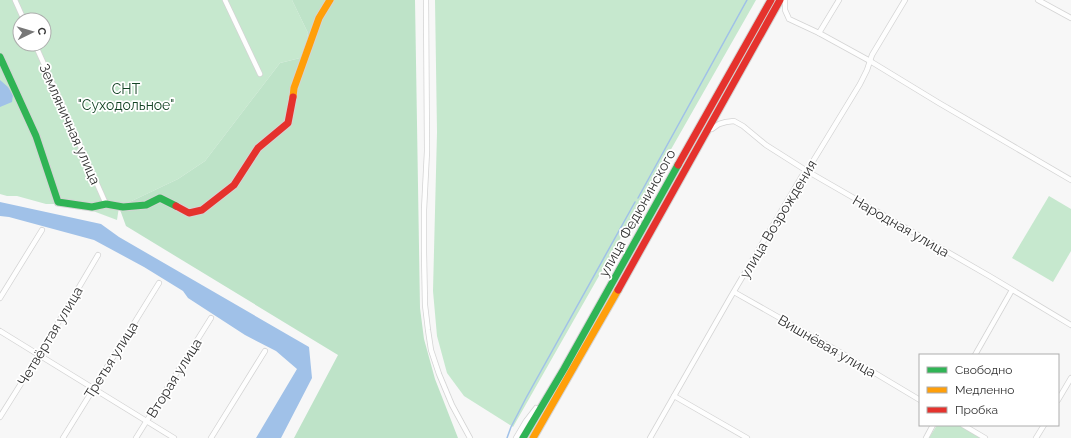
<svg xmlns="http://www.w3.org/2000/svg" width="1071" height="438" font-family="Raleway,sans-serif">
<rect width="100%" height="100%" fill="#f7f7f7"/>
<g fill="#c6e8ce" fill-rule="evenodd">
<path d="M0,0H292L308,33L307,39L300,58L280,63L205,161L178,179L119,207L117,220L93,211L56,204H46L17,196H7L0,194ZM20,20H44V44H20Z"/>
<polygon points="435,0 756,0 513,427 464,396 447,373 437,336 433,291 437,132"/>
<polygon points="1049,196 1071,209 1071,251 1053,282 1012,258"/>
<polygon points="937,425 959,425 981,438 929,438"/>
</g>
<polygon fill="#bee3c8" points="292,0 415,0 420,308 424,339 435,379 458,438 294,438 338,355 126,226 119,207 178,179 205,161 280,63 300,58 307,39 308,33"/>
<g fill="#a0c1e8">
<polygon points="0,80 8,87 13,95 12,102 0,107"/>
<polygon points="0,202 101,224 119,237 309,347 312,378 281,438 256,438 297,369 276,351 245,335 188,298 183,291 144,267 94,240 9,217 0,216"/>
</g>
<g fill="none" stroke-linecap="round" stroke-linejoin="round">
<g stroke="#a0c1e8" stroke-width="1.5">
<polyline points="638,198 747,0"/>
<polyline points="507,438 511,427 526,398 635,202"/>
</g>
<g stroke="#d4d4d4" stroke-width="6">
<g id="street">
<polyline points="15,0 24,20"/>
<polyline points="225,0 260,74"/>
<polyline points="426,0 427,151 424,210 424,252 425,305 428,330 431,350 439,374 452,405 470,438"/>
<polyline points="785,0 785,10 789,19 819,33 870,61 939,103 1071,180"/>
<polyline points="1038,0 1071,18"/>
<polyline points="819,33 839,0"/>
<polyline points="35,44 106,204"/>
<polyline points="712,129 719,124 726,122 734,121 743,126 766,145 807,171 991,277 1071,325"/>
<polyline points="734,292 838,351 920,400"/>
<polyline points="0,298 42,230"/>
<polyline points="0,331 174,438"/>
<polyline points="975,355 1012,290"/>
<polyline points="674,396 747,438"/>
<polyline points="1058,400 1071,378"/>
<polyline points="0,417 39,355 98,255"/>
<polyline points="963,425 985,438"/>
<polyline points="63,438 159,283"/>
<polyline points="136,438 211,318"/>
<polyline points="211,438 265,351"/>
<polyline points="516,438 526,421 536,408"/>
<polyline points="650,438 730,298 802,176 807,171 860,84 867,70 872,55 905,0"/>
<polyline points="926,438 933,425"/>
<polyline points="1036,438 1044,425"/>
</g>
</g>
<g stroke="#d4d4d4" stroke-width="9">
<g id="fast">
<polyline points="0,57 36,136 58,202 92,207 106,204 123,207 146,205 160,198 176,206"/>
<polyline points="523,438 564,369 678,165"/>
</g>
</g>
<g stroke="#d4d4d4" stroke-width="9">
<g id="slow">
<polyline points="293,97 294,88 319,18 330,0"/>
<polyline points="533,438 618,290"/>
</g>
</g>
<g stroke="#d4d4d4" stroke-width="9">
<g id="jam">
<polyline points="678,165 771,0"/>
<polyline points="176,206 189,213 202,210 234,185 258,148 288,123 293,97"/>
<polyline points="618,290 780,0"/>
</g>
</g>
<use href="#street" stroke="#fefefe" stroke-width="4.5"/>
<use href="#fast" stroke="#30b455" stroke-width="7"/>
<use href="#slow" stroke="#ff9f0a" stroke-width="7"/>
<use href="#jam" stroke="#e5322d" stroke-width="7"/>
</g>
<g text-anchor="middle" stroke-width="3.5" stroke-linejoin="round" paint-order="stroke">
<g font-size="14" fill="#144425" stroke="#fff">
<text x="126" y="94">СНТ<tspan x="126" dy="16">"Суходольное"</tspan></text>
</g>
<g font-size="14" fill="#323232" stroke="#fff">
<text transform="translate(70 124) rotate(66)" y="5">Земляничная улица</text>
<text transform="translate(637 213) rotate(-61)" y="5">улица Федюнинского</text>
<text transform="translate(778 219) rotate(-59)" y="5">улица Возрождения</text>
<text transform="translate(901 226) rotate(30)" y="5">Народная улица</text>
<text transform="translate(50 336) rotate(-59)" y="5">Четвёртая улица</text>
<text transform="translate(827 346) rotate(30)" y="5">Вишнёвая улица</text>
<text transform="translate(111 360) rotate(-58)" y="5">Третья улица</text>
<text transform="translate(174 378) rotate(-58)" y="5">Вторая улица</text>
</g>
</g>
<rect x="919" y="354" width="140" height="72" fill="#ffffff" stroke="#adadad"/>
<rect x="927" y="367" width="20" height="6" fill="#30b455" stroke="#adadad"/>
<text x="955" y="374" font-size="12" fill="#323232">Свободно</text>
<rect x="927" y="387" width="20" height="6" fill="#ff9f0a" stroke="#adadad"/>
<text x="955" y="394" font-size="12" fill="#323232">Медленно</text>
<rect x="927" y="407" width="20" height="6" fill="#e5322d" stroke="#adadad"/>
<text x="955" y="414" font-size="12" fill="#323232">Пробка</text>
<g transform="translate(32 32) rotate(85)"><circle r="19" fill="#ffffff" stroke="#adadad"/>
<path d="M0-3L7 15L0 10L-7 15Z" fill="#777777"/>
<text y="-6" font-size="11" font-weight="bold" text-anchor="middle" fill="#323232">С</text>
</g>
</svg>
